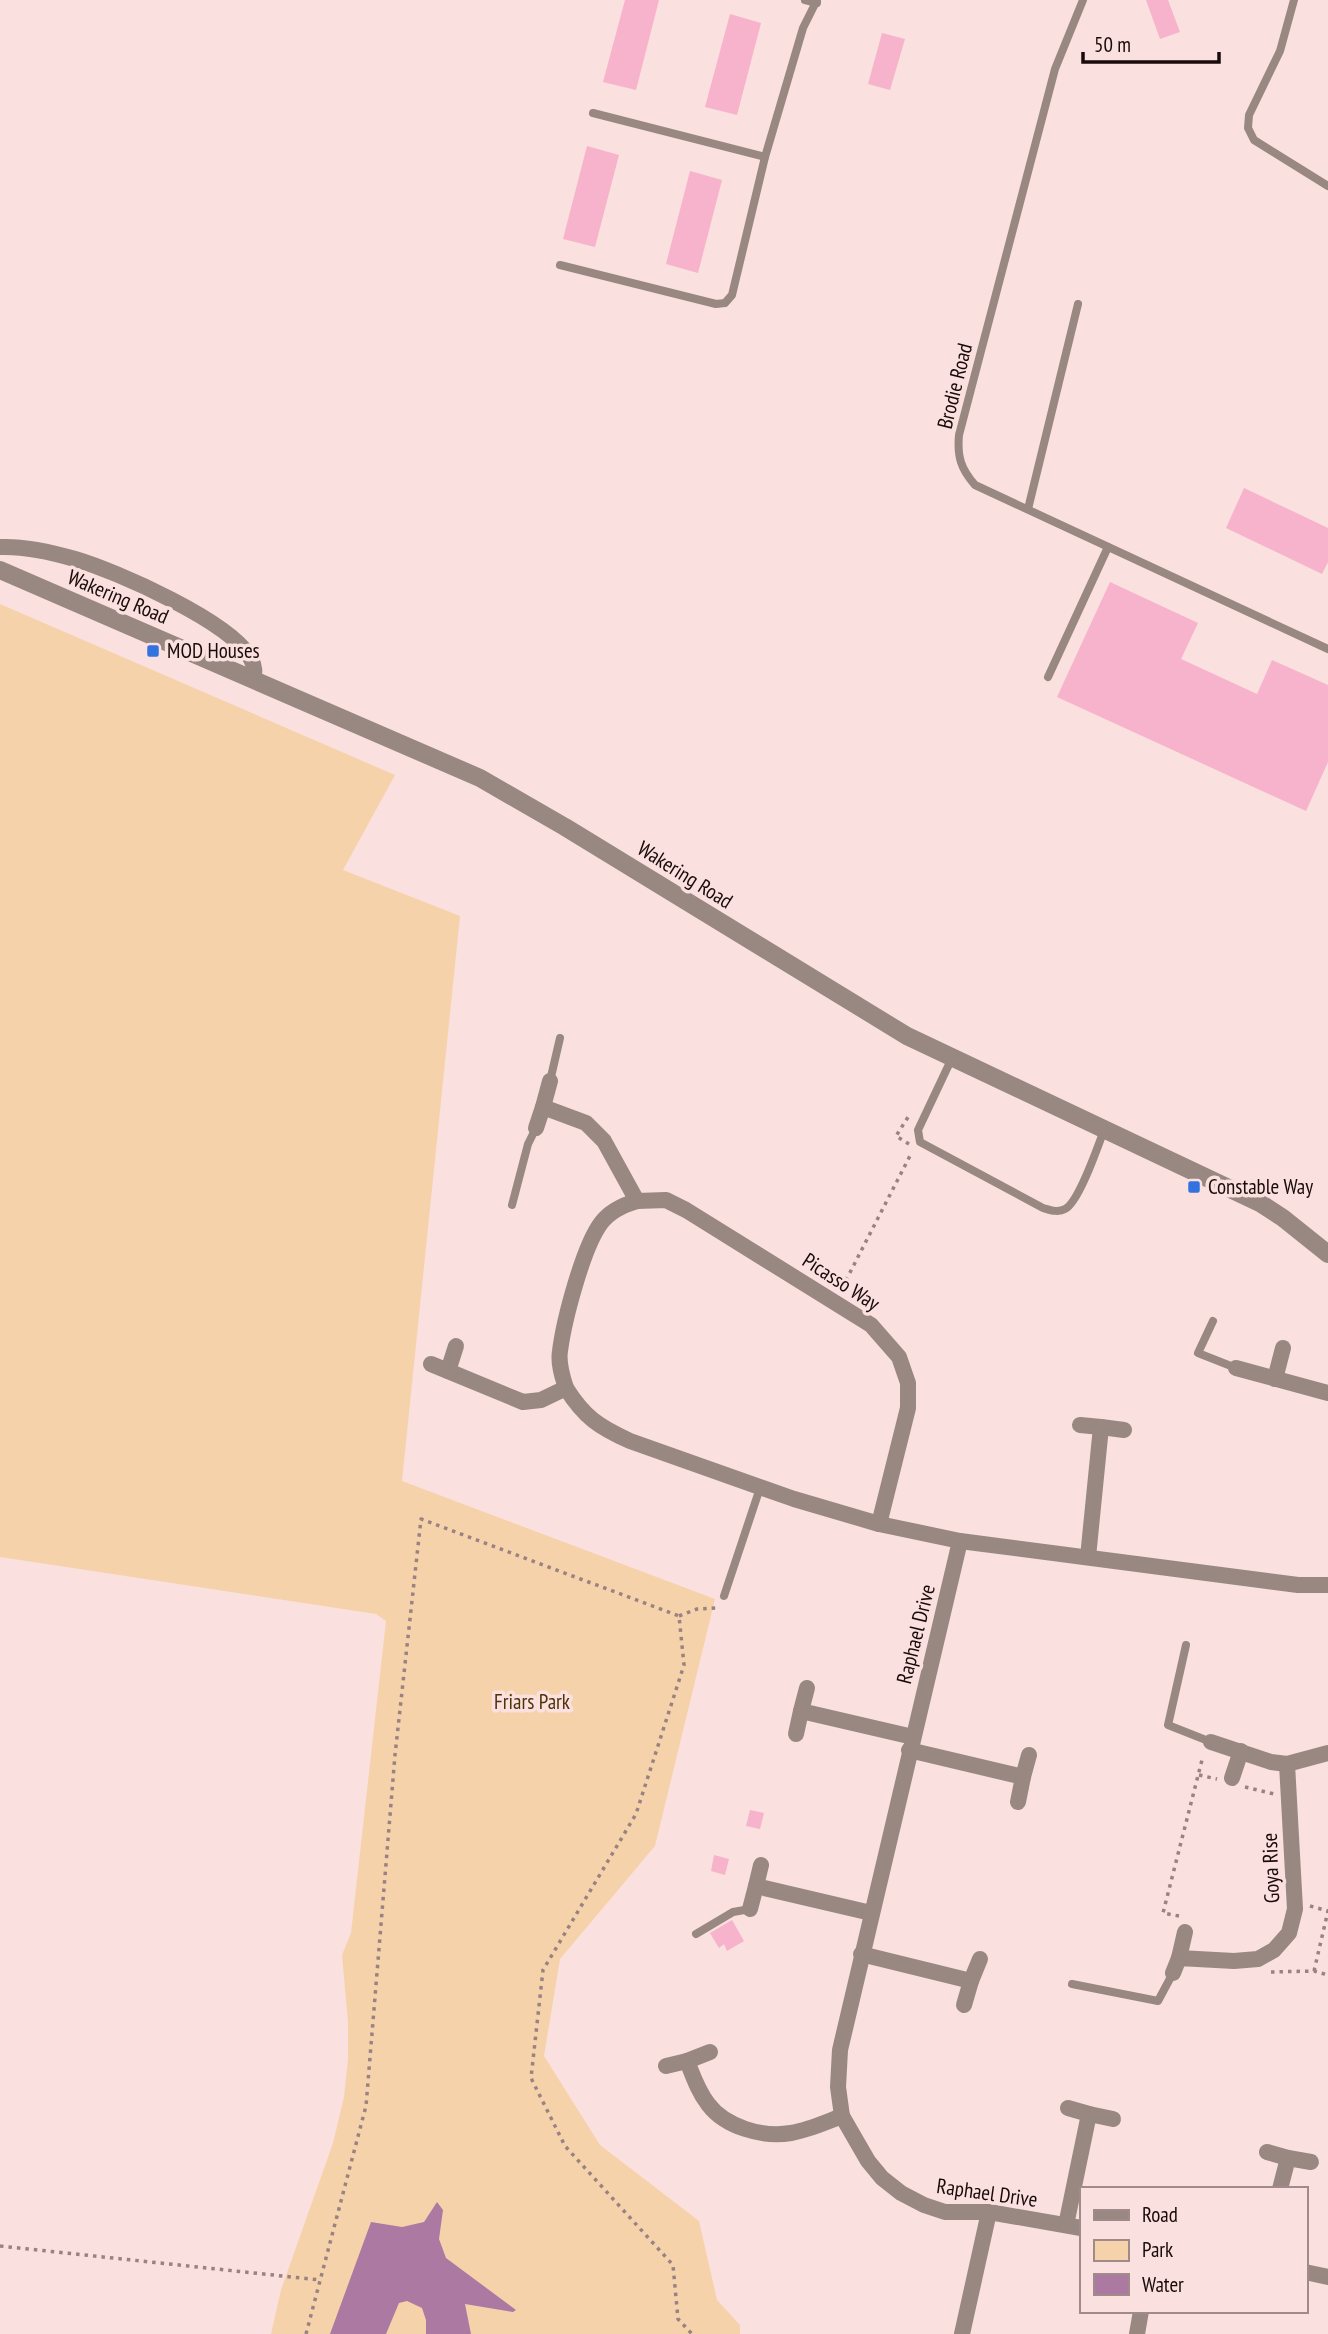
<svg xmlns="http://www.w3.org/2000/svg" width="1328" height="2334" font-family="'PT Sans Narrow',sans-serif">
<rect width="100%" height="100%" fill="#fae0de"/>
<polygon fill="#f6d2ab" points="0,604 395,775 343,870 460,916 402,1481 715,1599 655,1846 560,1959 544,2056 600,2145 699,2221 717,2300 740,2325 740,2334 271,2334 281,2290 333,2143 344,2097 348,2059 348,2022 342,1955 351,1933 386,1621 376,1614 0,1557"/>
<polygon fill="#ac79a3" points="437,2202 443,2210 439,2239 446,2258 516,2310 513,2312 465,2304 471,2334 426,2334 426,2320 422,2308 407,2301 399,2303 386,2334 330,2334 371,2222 402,2227 424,2222"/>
<g fill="#f7b3cb">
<polygon points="625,0 659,0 636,90 603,82"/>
<polygon points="1146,0 1168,0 1180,32 1160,39"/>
<polygon points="730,14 761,23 737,115 705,107"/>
<polygon points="882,33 905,39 890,90 868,84"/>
<polygon points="587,146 619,155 595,247 563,239"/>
<polygon points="690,171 722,180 698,273 666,264"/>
<polygon points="1244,488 1328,528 1328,562 1322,574 1226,528"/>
<polygon points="1110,582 1198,623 1181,659 1257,694 1272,660 1328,685 1328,762 1306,811 1057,697"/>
<polygon points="750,1810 764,1813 760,1829 746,1826"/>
<polygon points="714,1855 729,1859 725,1875 711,1871"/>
<polygon points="732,1920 744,1941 727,1951 724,1944 719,1948 710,1933"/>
</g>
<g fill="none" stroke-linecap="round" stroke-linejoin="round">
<g stroke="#988382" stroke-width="3.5" stroke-dasharray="3.5 5" stroke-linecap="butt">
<polyline points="909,1144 896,1136 910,1114"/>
<polyline points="842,1288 912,1152"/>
<polyline points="679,1616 697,1609 717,1608"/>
<polyline points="1199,1775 1217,1779"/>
<polyline points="1245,1787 1274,1794"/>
<polyline points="1310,1906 1328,1911"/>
<polyline points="1179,1916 1163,1913 1203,1756"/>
<polyline points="1314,1971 1328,1911"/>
<polyline points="1271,1972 1314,1971 1328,1975"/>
<polyline points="0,2246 320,2280"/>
<polyline points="306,2334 366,2106 395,1755 421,1519 679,1616 684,1665 636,1814 543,1970 531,2078 565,2146 673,2265 678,2319 692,2334"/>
</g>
<g stroke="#988881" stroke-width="8">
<polyline points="805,0 817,3"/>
<path d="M1083,0L1055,69L959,435C957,457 961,469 975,485L1328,649"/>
<polyline points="1294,0 1280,51 1249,115 1248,128 1254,140 1328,186"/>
<polyline points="593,113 765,157"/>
<polyline points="560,265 716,304 725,303 732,295 765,157 803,28 817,0"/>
<polyline points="1028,509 1078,304"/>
<polyline points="1048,677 1108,547"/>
<path d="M952,1058L918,1130L920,1142L1043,1208C1050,1210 1058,1213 1065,1209C1079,1202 1098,1146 1104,1130"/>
<polyline points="550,1081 560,1038"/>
<polyline points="512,1205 528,1144 536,1128"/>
<polyline points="1213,1321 1198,1353 1236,1368"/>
<polyline points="724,1596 760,1488"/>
<polyline points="1186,1645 1168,1725 1211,1742"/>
<polyline points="696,1934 733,1912 750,1909"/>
<polyline points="1072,1984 1158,2001 1173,1973"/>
</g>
<g stroke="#988881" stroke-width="16">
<path d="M0,547C24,546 51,552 75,559C116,571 232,622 251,659C255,667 255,672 253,680"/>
<path d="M550,1081L543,1107L586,1123L604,1141L637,1201C623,1205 610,1211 601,1223C583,1247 564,1320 560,1351C558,1363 562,1376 566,1388"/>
<polyline points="536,1128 543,1107"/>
<polyline points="637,1201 666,1200 686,1210 871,1325 899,1357 908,1383 908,1408 879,1524"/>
<path d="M431,1364L523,1402L541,1400L566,1388C584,1417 599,1427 630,1441L794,1499L879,1524L960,1541L1298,1585H1328"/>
<polyline points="1236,1368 1328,1393"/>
<polyline points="448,1371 456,1346"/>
<polyline points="1275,1379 1283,1348"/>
<polyline points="1080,1425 1101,1427 1088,1557"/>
<polyline points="1101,1427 1124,1430"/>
<polyline points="960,1541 840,2050 838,2087 842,2116 868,2161 882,2178 901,2193 924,2205 945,2212 989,2212 1081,2228"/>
<polyline points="807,1688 801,1711 913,1737"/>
<polyline points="796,1734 801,1711"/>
<polyline points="1211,1742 1271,1762 1287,1764"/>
<polyline points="909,1750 1023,1777 1029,1755"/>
<polyline points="1232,1778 1241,1751"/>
<polyline points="1018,1802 1023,1777"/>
<polyline points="761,1865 756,1886 871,1913"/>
<polyline points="750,1909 756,1886"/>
<polyline points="861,1954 971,1981 980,1959"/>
<polyline points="1179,1958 1185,1932"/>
<polyline points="1173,1973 1179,1958 1234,1961 1258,1959 1274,1950 1289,1933 1295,1909 1287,1764 1328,1753"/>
<polyline points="964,2005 971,1981"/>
<polyline points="687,2061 710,2052"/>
<path d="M666,2066L687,2061C693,2076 698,2091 708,2104C725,2127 763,2138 791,2133C809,2130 826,2122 842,2116"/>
<polyline points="1089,2114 1113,2119"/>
<polyline points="1267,2152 1288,2158 1280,2189"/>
<polyline points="1288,2158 1311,2162"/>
<polyline points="1066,2225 1089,2114 1068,2108"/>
<polyline points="1305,2272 1328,2277"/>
<polyline points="962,2334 989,2212"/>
<polyline points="1137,2334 1141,2311"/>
</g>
<polyline stroke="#988881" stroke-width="18" points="0,570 480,778 565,827 907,1036 1260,1203 1283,1218 1328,1254"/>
</g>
<g fill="#3273e0" stroke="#fae0de" stroke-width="2.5">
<rect x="146" y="644" width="14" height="14" rx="3.5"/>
<rect x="1187" y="1180" width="14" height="14" rx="3.5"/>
</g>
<g text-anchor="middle" stroke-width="7" stroke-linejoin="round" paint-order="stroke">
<g font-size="21" fill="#1a0b0b" stroke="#fae0de">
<text transform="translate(955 386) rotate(-76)" y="7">Brodie Road</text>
<text transform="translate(118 597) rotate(23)" y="7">Wakering Road</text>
<text transform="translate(685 875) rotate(32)" y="7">Wakering Road</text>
<text transform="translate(841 1282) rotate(33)" y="7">Picasso Way</text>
<text transform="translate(916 1634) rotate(-76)" y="7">Raphael Drive</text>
<text transform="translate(1271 1868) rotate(-92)" y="7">Goya Rise</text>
<text transform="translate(987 2193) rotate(8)" y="7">Raphael Drive</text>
</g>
<g font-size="21" fill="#1a0b0b" stroke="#fae0de" text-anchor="start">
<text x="167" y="658">MOD Houses</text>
<text x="1208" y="1194">Constable Way</text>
</g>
<g font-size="21" fill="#503208" stroke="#fae0de">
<text x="532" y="1709">Friars Park</text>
</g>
</g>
<rect x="1080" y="2187" width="228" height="126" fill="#fae0de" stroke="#a08b8a" stroke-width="2"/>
<rect x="1094" y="2210" width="35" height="10" fill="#988881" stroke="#a08b8a" stroke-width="2"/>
<text x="1142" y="2222" font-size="21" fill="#1a0b0b">Road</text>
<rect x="1094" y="2240" width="35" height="21" fill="#f6d2ab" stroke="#a08b8a" stroke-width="2"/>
<text x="1142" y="2257" font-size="21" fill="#1a0b0b">Park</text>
<rect x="1094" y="2274" width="35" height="21" fill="#ac79a3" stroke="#a08b8a" stroke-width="2"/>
<text x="1142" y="2292" font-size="21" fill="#1a0b0b">Water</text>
<path d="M1083 52v10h136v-10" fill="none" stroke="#1a0b0b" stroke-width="3.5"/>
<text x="1094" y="52" font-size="21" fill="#1a0b0b" stroke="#fae0de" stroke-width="5" paint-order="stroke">50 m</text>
</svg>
